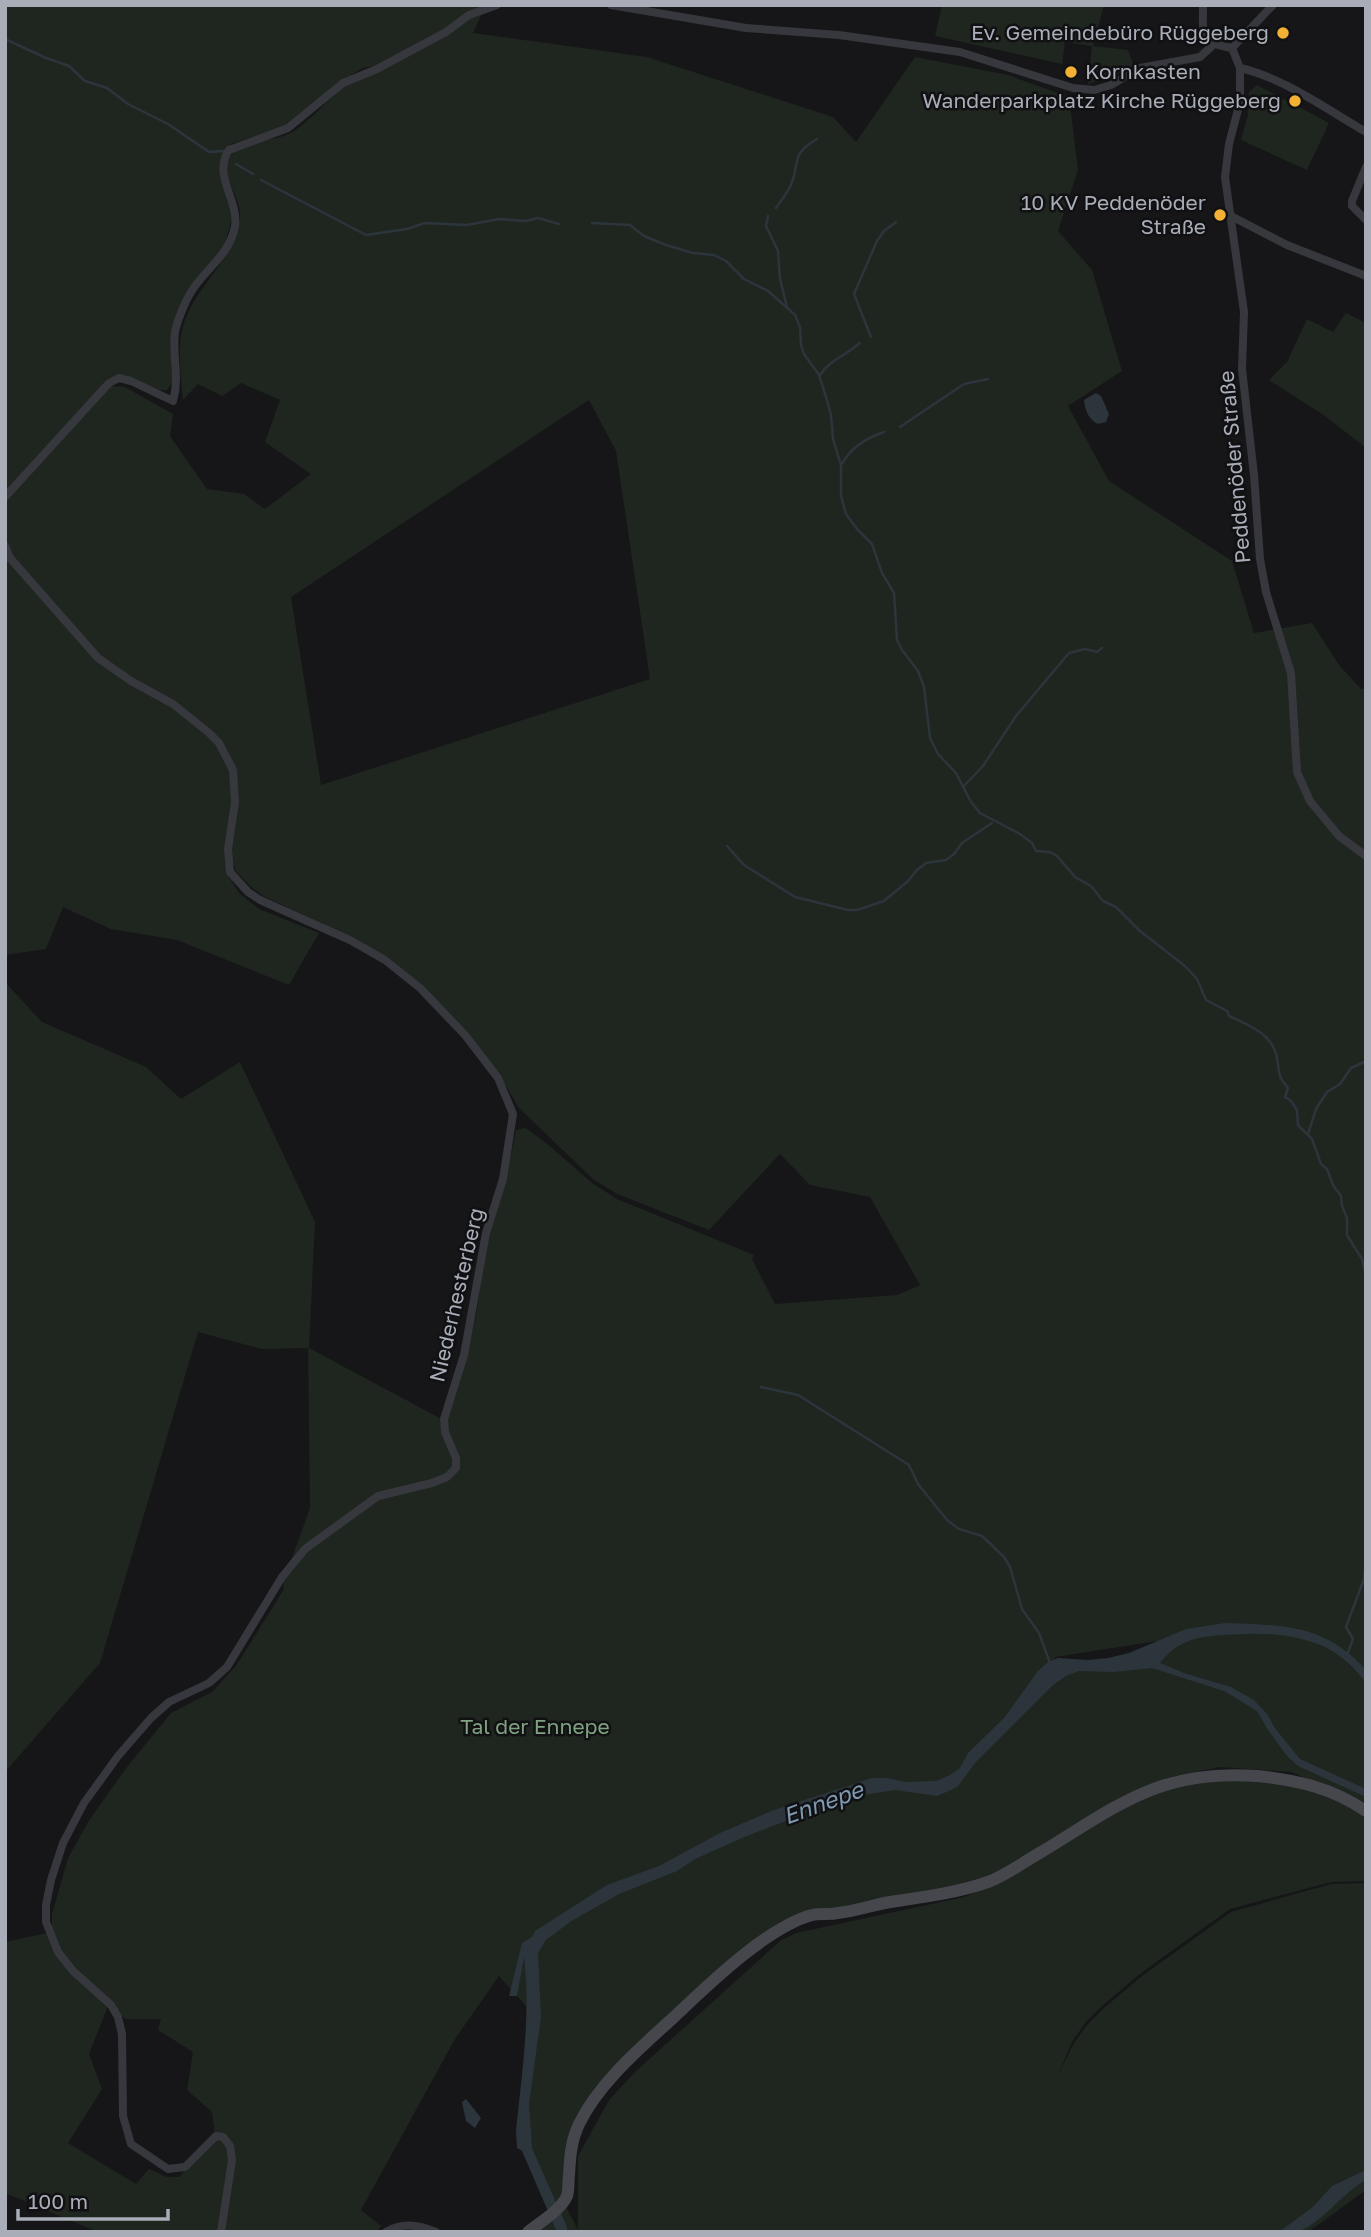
<svg xmlns="http://www.w3.org/2000/svg" width="1371" height="2237" font-family="'Golos Text',sans-serif">
<rect width="100%" height="100%" fill="#161618"/>
<g fill="#1e261f" fill-rule="evenodd">
<path d="M5,5H486L473,33L647,57L833,117L856,142L915,57L1008,75L1069,97L1078,170L1058,231L1092,270L1122,371L1068,406L1109,481L1232,561L1254,633L1312,623L1339,665L1361,689L1366,688V1803L1291,1772L1220,1767L1175,1776L992,1875L837,1917L817,1910L782,1921L745,1949L587,2105L562,2199L578,2230V2156L609,2100L635,2072L780,1941L796,1933L964,1897L992,1885L1115,1812L1173,1785L1249,1779L1311,1788L1366,1815V1881L1331,1882L1230,1909L1141,1973L1102,2006L1085,2023L1072,2042L1058,2075L1074,2043L1087,2025L1104,2008L1142,1976L1231,1912L1331,1884L1366,1883V2190L1308,2232H539L554,2216L523,2139L534,2015L499,1976L455,2039L361,2210L381,2226L377,2232H222L231,2145L215,2135L212,2112L187,2090L193,2052L158,2030L161,2019H125L111,2003L67,1962L52,1933V1914L68,1858L90,1819L127,1767L171,1713L212,1692L236,1666L284,1589L283,1583L310,1508L308,1348L262,1349L198,1332L100,1663L5,1772V982L42,1022L146,1067L181,1099L240,1062L315,1222L309,1348L447,1422L467,1355L476,1315L488,1235L506,1180L516,1130L526,1128L551,1147L592,1183L617,1199L754,1255L752,1259L775,1304L897,1295L920,1285L870,1197L810,1185L780,1154L709,1230L617,1194L593,1179L519,1108L500,1076L421,985L386,956L355,938L263,896L250,886L235,870L231,849L235,769L210,731L99,657L12,558L5,539V502L110,386L125,387L173,414L170,436L207,489L244,494L265,509L311,474L265,442L280,400L241,383L222,396L198,384L183,400C181,379 177,346 183,326C196,284 233,263 240,218C243,197 214,171 234,152C248,139 277,142 294,131C312,119 326,101 342,88C357,75 382,69 401,61L363,68L337,83L287,126L231,144L222,158L220,177L232,212V218L224,247L188,290L171,331L173,381L167,390C143,393 134,367 107,379L5,496ZM589,400L616,451L650,679L321,785L291,597ZM1170,1639L1093,1667H1053L1055,1657Z"/>
<polygon points="942,5 1104,5 1093,46 1128,50 1134,66 1114,76 1088,84 1092,46 1065,42 1062,64 935,36"/>
<polygon points="1257,85 1329,123 1307,170 1241,140 1248,115 1249,92"/>
<polygon points="1346,313 1366,323 1366,448 1325,416 1269,380 1287,362 1307,319 1333,332"/>
<polygon points="5,554 98,660 172,705 217,744 231,769 232,804 227,874 239,893 259,909 319,933 289,985 177,940 111,929 63,907 46,949 5,955"/>
<polygon points="47,1933 52,1948 108,2006 89,2054 102,2089 68,2143 136,2184 149,2169 167,2177 179,2177 209,2143 222,2138 229,2147 231,2160 220,2232 98,2232 5,2193 5,1942"/>
</g>
<g fill="#2c353c">
<path d="M1096,393L1101,396L1109,414L1106,422L1098,424C1089,420 1085,411 1084,400Z"/>
<path d="M1225,1623C1282,1625 1325,1624 1366,1670V1683C1353,1665 1336,1650 1315,1643C1293,1635 1268,1633 1245,1634C1211,1636 1183,1633 1160,1663L1184,1673L1231,1687L1254,1700L1268,1715L1274,1727L1300,1759L1366,1789V1797L1298,1766L1287,1756L1268,1730L1257,1711L1224,1691L1152,1668L1114,1672L1079,1671L1066,1676L1053,1685L976,1762L958,1786L951,1790L937,1796L895,1790L844,1798L742,1838L695,1859L677,1871L619,1894L570,1922L546,1940L538,1953L541,2017L529,2104L532,2148L567,2227V2232H557L522,2151L517,2148L516,2130C522,2072 531,2015 524,1957L517,1996H509L522,1943L532,1937L535,1931L607,1885L659,1866L720,1833L774,1810L872,1778H887L906,1782L936,1781L950,1775L960,1768L968,1753L1004,1718L1038,1671L1048,1662L1058,1658L1088,1660L1108,1658L1129,1653L1186,1629Z"/>
<polygon points="466,2099 481,2118 475,2128 466,2121 462,2102"/>
<path d="M1366,2170V2180C1342,2193 1326,2219 1300,2231C1294,2233 1285,2232 1279,2232L1313,2207L1332,2186Z"/>
</g>
<g fill="none" stroke-linecap="round" stroke-linejoin="round">
<g stroke="#2c353c" stroke-width="2.5">
<polyline points="5,39 46,58 69,66 85,81 107,88 128,104 168,124 209,152 224,151"/>
<polyline points="236,164 253,174"/>
<polyline points="261,180 366,235 407,229 425,223 467,225 499,219 526,221 538,218 559,224"/>
<path d="M776,208C781,201 787,193 791,185C801,161 789,156 817,139"/>
<polyline points="768,216 766,226 778,251 780,279 787,307"/>
<path d="M592,223L630,225L644,236L666,245L693,253L714,255L726,261L744,279L768,291L795,315L800,327L801,345L804,354L819,375L826,397L831,415L833,439L841,465V496L846,514L857,529L872,544L882,573L894,593L897,640L902,650L918,671L924,687L930,738L938,754L956,773L971,802L980,813L1020,834L1032,843L1036,851L1050,852L1057,856L1075,877L1091,886L1103,901L1116,907L1140,931L1185,966L1197,979L1206,1000L1227,1011L1229,1016C1248,1025 1273,1034 1277,1058C1280,1074 1277,1075 1288,1088L1285,1097L1291,1101L1297,1110L1298,1125L1312,1139L1321,1164L1327,1169L1333,1185L1341,1196L1342,1206L1347,1218V1235L1362,1259L1366,1275"/>
<polyline points="871,337 854,294 877,241 884,231 896,222"/>
<path d="M820,375C830,360 846,355 860,343"/>
<polyline points="900,427 964,384 988,379"/>
<path d="M841,465C852,447 864,439 884,432"/>
<polyline points="963,787 983,766 1016,716 1069,653 1085,649 1097,652 1102,648"/>
<polyline points="727,846 744,865 795,897 848,910 857,910 884,901 908,881 917,870 926,863 946,860 954,854 962,843 992,823"/>
<polyline points="1308,1134 1316,1109 1327,1092 1340,1084 1351,1068 1366,1061"/>
<polyline points="761,1387 798,1395 909,1465 918,1484 947,1520 959,1529 982,1536 1004,1557 1010,1567 1022,1609 1039,1633 1050,1663"/>
<polyline points="1347,1655 1353,1639 1346,1627 1364,1579 1366,1560"/>
</g>
<g stroke="#37383d" stroke-width="8">
<polyline points="611,5 746,28 839,35 960,52 1073,88 1094,90 1111,85 1140,68 1200,57 1213,45"/>
<path d="M1203,5C1203,36 1199,42 1232,48"/>
<polyline points="1232,48 1240,68 1240,102 1229,144 1225,177 1244,312 1242,369 1254,475 1260,559 1266,592 1291,673 1297,772 1310,801 1339,836 1366,856"/>
<polyline points="1232,48 1273,5"/>
<path d="M1240,68C1282,77 1328,110 1366,132"/>
<polyline points="1366,167 1352,201 1352,206 1366,220"/>
<polyline points="1231,216 1287,245 1366,276"/>
<path d="M5,497L109,383L119,378L131,381L173,401C180,378 172,355 175,332C177,321 185,302 191,292C205,269 230,255 235,226C239,200 212,175 229,150L288,128L343,83L377,69L446,32L469,15L497,5"/>
<polyline points="5,546 10,558 98,658 131,681 173,704 208,732 219,743 233,770 235,802 228,849 230,872 248,892 260,900 350,940 385,960 420,988 465,1035 498,1078 513,1114 503,1179 486,1233 464,1355 444,1419 445,1432 456,1458 456,1468 447,1477 432,1483 378,1496 305,1549 282,1577 227,1667 209,1683 169,1702 151,1718 118,1756 84,1803 63,1843 51,1880 46,1905 46,1922 58,1952 73,1971 111,2005 118,2017 122,2034 123,2116 131,2144 168,2169 185,2167 216,2136 223,2137 230,2146 232,2160 221,2232"/>
<path d="M386,2232C402,2222 420,2225 436,2232"/>
</g>
<path stroke="#45474d" stroke-width="12" d="M528,2232C540,2222 560,2211 567,2196C569,2190 568,2182 569,2175C570,2157 571,2141 579,2124C599,2083 640,2048 673,2018C707,1986 767,1927 812,1915C820,1913 830,1915 838,1913C856,1911 873,1905 890,1902C923,1897 956,1893 988,1882C1007,1875 1025,1861 1043,1851C1120,1804 1161,1769 1257,1776C1297,1780 1332,1788 1366,1811"/>
</g>
<g fill="#f2b134" stroke="#111113" stroke-width="2.5">
<circle cx="1283" cy="33" r="7"/>
<circle cx="1071" cy="72" r="7"/>
<circle cx="1295" cy="101" r="7"/>
<circle cx="1220" cy="215" r="7"/>
</g>
<g text-anchor="middle" stroke-width="5" stroke-linejoin="round" paint-order="stroke">
<g font-size="21" fill="#a8adb8" stroke="#111113" text-anchor="end">
<text x="1269" y="40">Ev. Gemeindebüro Rüggeberg</text>
<text x="1085" y="79" text-anchor="start">Kornkasten</text>
<text x="1281" y="108">Wanderparkplatz Kirche Rüggeberg</text>
<text x="1206" y="210">10 KV Peddenöder<tspan x="1206" dy="24">Straße</tspan></text>
</g>
<g font-size="21" fill="#a8adb8" stroke="#111113">
<text transform="translate(1235 467) rotate(-95)" y="7">Peddenöder Straße</text>
<text transform="translate(457 1295) rotate(-77)" y="7">Niederhesterberg</text>
</g>
<g font-size="21" fill="#7fa381" stroke="#111113">
<text x="535" y="1734">Tal der Ennepe</text>
</g>
<g font-size="23" font-style="italic" fill="#7f9bb3" stroke="#111113">
<text transform="translate(823 1803) rotate(-20)" y="8">Ennepe</text>
</g>
</g>
<rect width="1371" height="2237" fill="none" stroke="#a8adb8" stroke-width="14"/>
<path d="M18 2209v10h150v-10" fill="none" stroke="#a8adb8" stroke-width="3.5"/>
<text x="28" y="2209" font-size="21" fill="#a8adb8" stroke="#111113" stroke-width="5" paint-order="stroke">100 m</text>
</svg>
